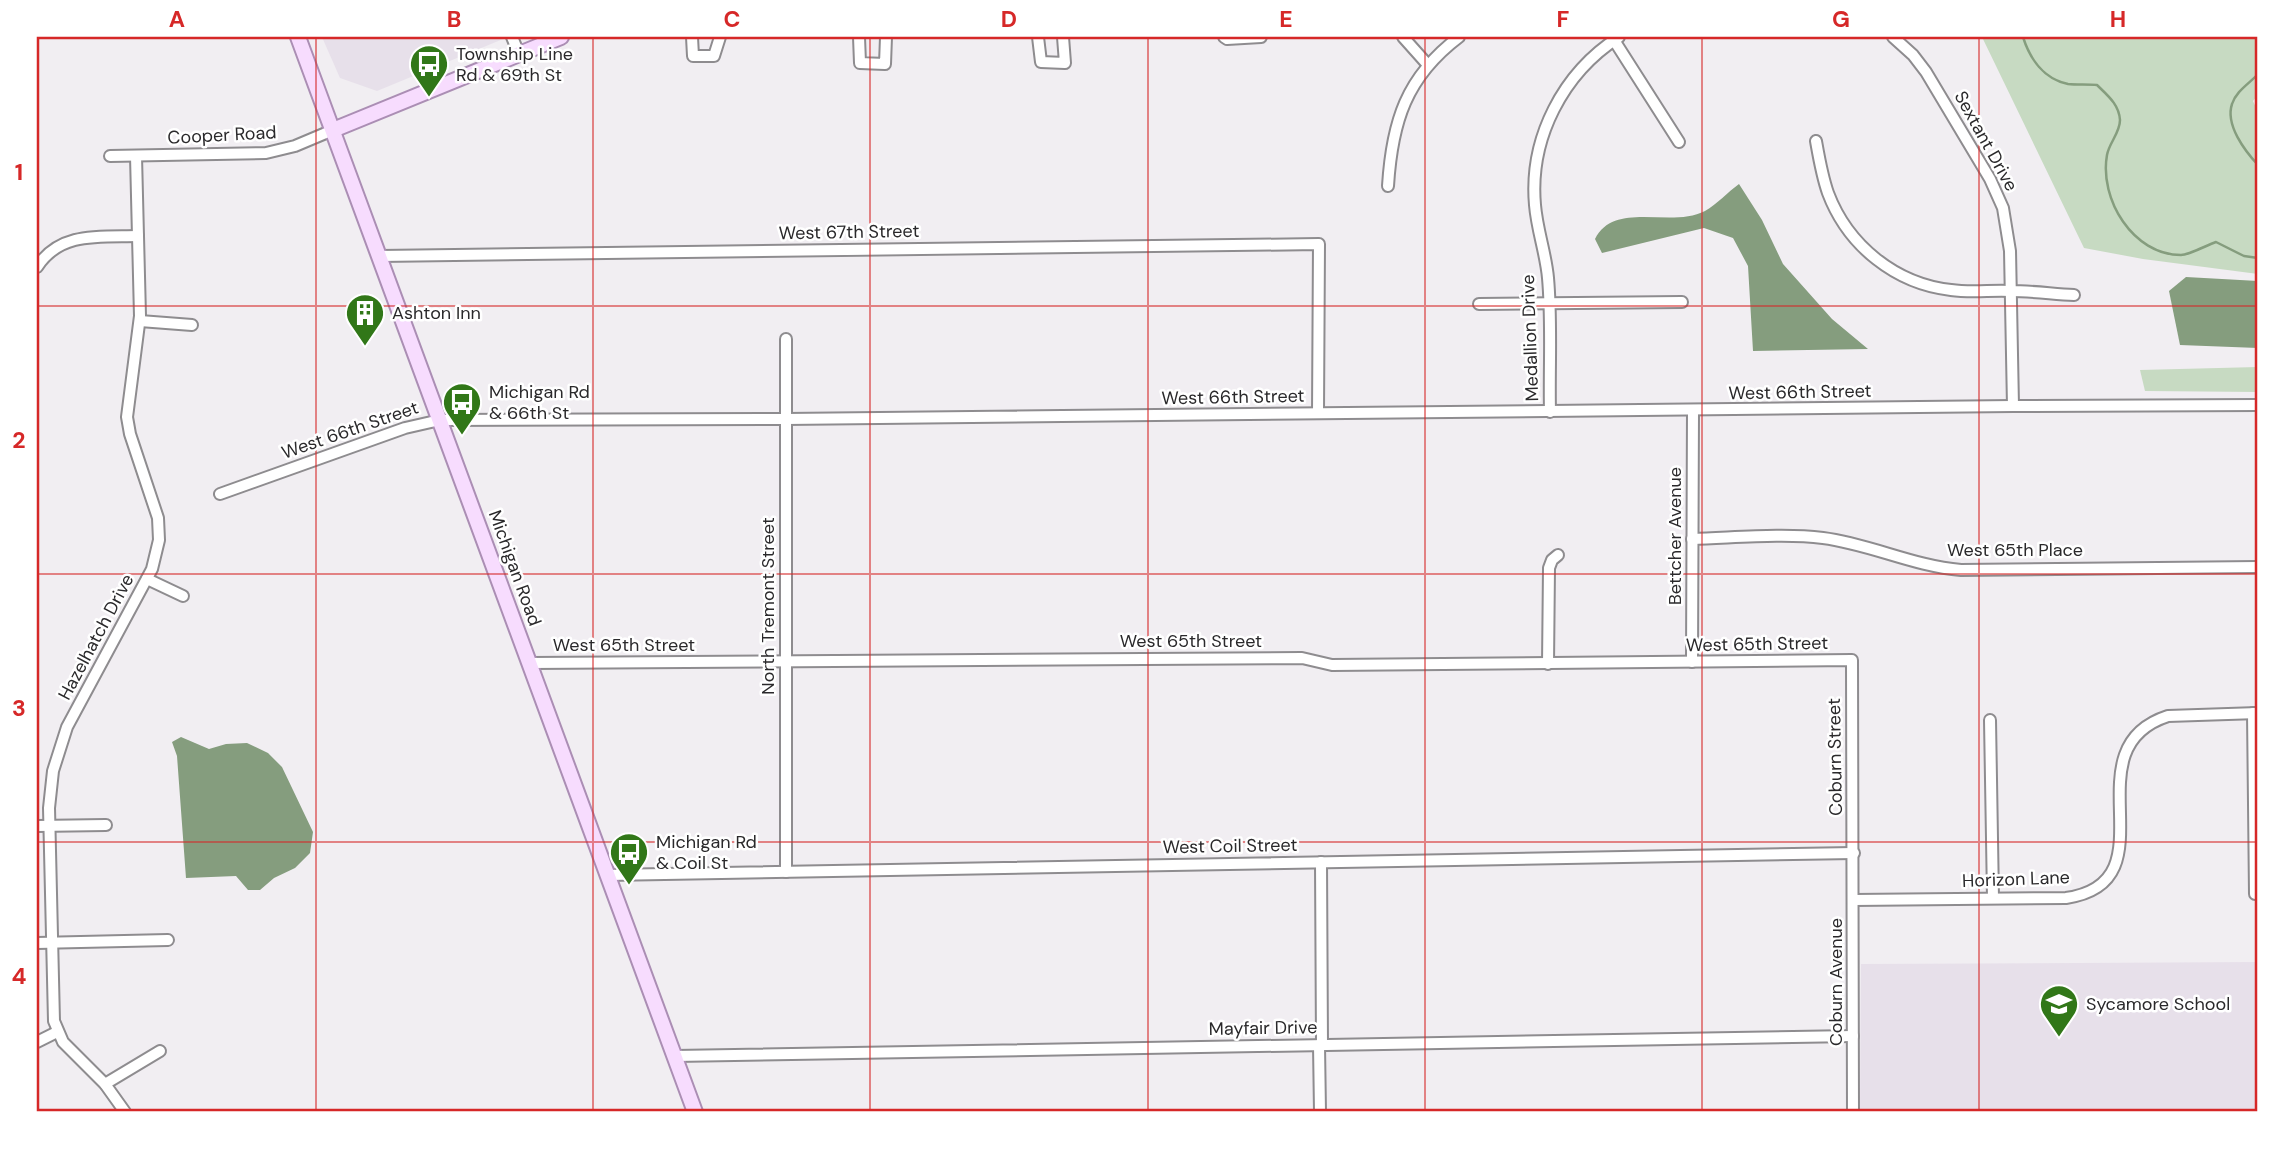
<svg xmlns="http://www.w3.org/2000/svg" width="2295" height="1149" font-family="'DM Sans',sans-serif">
<rect width="100%" height="100%" fill="#f1eef2"/>
<g fill="#e7e0ea">
<polygon points="322,37 508,37 377,91 340,78"/>
<polygon points="2258,962 2258,1112 1860,1112 1861,964"/>
</g>
<g fill="#c7dac2">
<polygon points="1982,37 2258,37 2258,95 2253,101 2258,112 2258,274 2143,259 2084,248"/>
<polygon points="2258,367 2258,392 2145,391 2140,370"/>
</g>
<g fill="#859d7e">
<path d="M1739,184L1762,220L1783,264L1832,319L1868,349L1753,351L1748,266L1733,238L1704,228L1602,253L1595,239C1615,200 1671,229 1705,211C1717,204 1728,192 1739,184Z"/>
<polygon points="2186,277 2258,281 2258,348 2180,345 2169,291"/>
<polygon points="181,737 209,749 226,744 247,743 268,753 282,767 313,832 310,853 295,868 274,878 260,890 248,890 236,876 186,878 177,756 172,742"/>
</g>
<g fill="none" stroke-linecap="round" stroke-linejoin="round">
<g stroke="#859d7e" stroke-width="2.5">
<path d="M2023,37C2030,59 2044,79 2068,84C2077,85 2088,84 2097,85C2107,95 2119,104 2120,120C2120,133 2109,143 2107,155C2099,199 2133,255 2181,255C2189,255 2207,245 2216,242L2244,256L2258,258"/>
<path d="M2258,74C2250,83 2236,91 2232,104C2225,125 2245,151 2258,165"/>
</g>
<g stroke="#8e8c8f" stroke-width="14">
<g id="minor">
<polyline points="512,37 519,54"/>
<polyline points="692,37 693,56 714,56 720,37"/>
<polyline points="859,37 860,63 885,64 886,37"/>
<polyline points="1038,37 1041,62 1065,63 1063,37"/>
<polyline points="1224,37 1227,39 1261,37"/>
<polyline points="1403,37 1428,65"/>
<polyline points="1612,37 1679,142"/>
<polyline points="1893,37 1913,55 1926,72 1990,179 2003,208 2010,251 2013,406"/>
<path d="M1816,141C1819,158 1822,176 1828,193C1848,246 1896,284 1951,290C1971,293 1991,290 2010,291C2032,291 2053,294 2074,295"/>
<polyline points="110,156 266,153 295,146 333,130"/>
<path d="M1388,186C1392,122 1406,77 1459,37"/>
<polyline points="380,256 1319,244 1318,413"/>
<path d="M37,267C60,231 101,237 138,236"/>
<polyline points="1479,304 1682,302"/>
<polyline points="140,321 192,325"/>
<path d="M1550,412C1549,368 1552,322 1548,278C1546,254 1537,230 1535,205C1529,138 1563,73 1619,37"/>
<polyline points="220,494 405,428 440,420 786,419 2013,406 2258,405"/>
<path d="M1692,539C1733,538 1783,533 1823,538C1870,544 1913,566 1961,570L2258,567"/>
<polyline points="147,579 183,596"/>
<polyline points="1692,662 1693,411"/>
<polyline points="530,663 1302,658 1332,665 1852,660 1853,1112"/>
<polyline points="1548,664 1549,568 1552,560 1558,555"/>
<polyline points="2253,713 2255,894"/>
<polyline points="1990,720 1993,898"/>
<polyline points="37,826 106,825"/>
<polyline points="1321,862 1322,1045"/>
<polyline points="786,872 786,339"/>
<polyline points="608,875 1854,853"/>
<path d="M1853,900L2066,898C2176,882 2066,749 2168,716L2258,713"/>
<polyline points="37,943 168,940"/>
<polyline points="37,1042 57,1032"/>
<polyline points="1319,1045 1320,1112"/>
<polyline points="675,1056 1853,1036"/>
<polyline points="105,1084 160,1051"/>
<polyline points="125,1112 105,1084 63,1042 54,1021 49,808 53,771 67,727 152,569 159,540 158,518 130,434 127,417 140,316 136,156"/>
</g>
</g>
<g stroke="#ab8eb4" stroke-width="18">
<g id="major">
<polyline points="298,37 695,1112"/>
<polyline points="333,130 561,37"/>
</g>
</g>
<use href="#minor" stroke="#fff" stroke-width="10"/>
<use href="#major" stroke="#f7dcfe" stroke-width="14"/>
</g>
<path fill="none" stroke="#d62828" stroke-width="2" stroke-opacity="0.55" d="M316,37V1112M593,37V1112M870,37V1112M1148,37V1112M1425,37V1112M1702,37V1112M1979,37V1112M37,306H2258M37,574H2258M37,842H2258"/>
<defs>
<g id="bus-pin" transform="scale(2.0125)"><path d="M0 17L-7.5 6A9.5 9.5 0 1 1 7.5 6Z" fill="#317718" stroke="#fff"/><path d="M-5-6H5V4H4V6H2V4H-2V6H-4V4H-5ZM-3.5-4V0h7V-4ZM-3.5 1.2v1.5H-2V1.2ZM2 1.2v1.5H3.5V1.2Z" fill="#fff"/></g>
<g id="building-pin" transform="scale(2.0125)"><path d="M0 17L-7.5 6A9.5 9.5 0 1 1 7.5 6Z" fill="#317718" stroke="#fff"/><path d="M-4-6H4V6H1V3H-1V6H-4ZM-2.5-4.3h1.7v1.8h-1.7ZM.8-4.3h1.7v1.8H.8ZM-2.5-1h1.7V.8h-1.7ZM.8-1h1.7V.8H.8Z" fill="#fff"/></g>
<g id="school-pin" transform="scale(2.0125)"><path d="M0 17L-7.5 6A9.5 9.5 0 1 1 7.5 6Z" fill="#317718" stroke="#fff"/><path d="M0-5L7-2L0 1L-7-2ZM-4 1L0 2.5L4 1V4Q0 6-4 4Z" fill="#fff"/></g>
</defs>
<g fill-rule="evenodd">
<use href="#bus-pin" x="429" y="64"/>
<use href="#building-pin" x="365" y="313"/>
<use href="#bus-pin" x="462" y="402"/>
<use href="#bus-pin" x="629" y="852"/>
<use href="#school-pin" x="2059" y="1004"/>
</g>
<g text-anchor="middle" stroke-width="5" stroke-linejoin="round" paint-order="stroke">
<g font-size="18" fill="#2a292b" stroke="#fff" text-anchor="start">
<text x="456" y="60">Township Line<tspan x="456" dy="21">Rd &amp; 69th St</tspan></text>
<text x="392" y="319">Ashton Inn</text>
<text x="489" y="398">Michigan Rd<tspan x="489" dy="21">&amp; 66th St</tspan></text>
<text x="656" y="848">Michigan Rd<tspan x="656" dy="21">&amp; Coil St</tspan></text>
<text x="2086" y="1010">Sycamore School</text>
</g>
<g font-size="18" fill="#2a292b" stroke="#fff">
<text transform="translate(222 135) rotate(-3)" y="6">Cooper Road</text>
<text transform="translate(1986 141) rotate(61)" y="6">Sextant Drive</text>
<text transform="translate(849 232) rotate(-1)" y="6">West 67th Street</text>
<text transform="translate(1530 338) rotate(-92)" y="6">Medallion Drive</text>
<text transform="translate(1800 392) rotate(-1)" y="6">West 66th Street</text>
<text transform="translate(1233 397) rotate(-1)" y="6">West 66th Street</text>
<text transform="translate(350 430) rotate(-19)" y="6">West 66th Street</text>
<text transform="translate(1675 536) rotate(-90)" y="6">Bettcher Avenue</text>
<text x="2015" y="556">West 65th Place</text>
<text transform="translate(515 568) rotate(70)" y="6">Michigan Road</text>
<text transform="translate(768 606) rotate(-90)" y="6">North Tremont Street</text>
<text transform="translate(96 637) rotate(-62)" y="6">Hazelhatch Drive</text>
<text x="1191" y="647">West 65th Street</text>
<text transform="translate(1757 644) rotate(-1)" y="6">West 65th Street</text>
<text x="624" y="651">West 65th Street</text>
<text transform="translate(1835 757) rotate(-91)" y="6">Coburn Street</text>
<text transform="translate(1230 846) rotate(-1)" y="6">West Coil Street</text>
<text transform="translate(2016 879) rotate(-2)" y="6">Horizon Lane</text>
<text transform="translate(1836 982) rotate(-90)" y="6">Coburn Avenue</text>
<text transform="translate(1263 1028) rotate(-1)" y="6">Mayfair Drive</text>
</g>
</g>
<rect width="2295" height="1149" fill="none" stroke="#ffffff" stroke-width="77"/>
<rect x="38" y="38" width="2218" height="1072" fill="none" stroke="#d62828" stroke-width="2.5"/>
<g font-size="23" text-anchor="middle" font-weight="bold" fill="#d62828">
<text x="177" y="27">A</text>
<text x="454" y="27">B</text>
<text x="732" y="27">C</text>
<text x="1009" y="27">D</text>
<text x="1286" y="27">E</text>
<text x="1563" y="27">F</text>
<text x="1841" y="27">G</text>
<text x="2118" y="27">H</text>
<text x="19" y="180">1</text>
<text x="19" y="448">2</text>
<text x="19" y="716">3</text>
<text x="19" y="984">4</text>
</g>
</svg>
